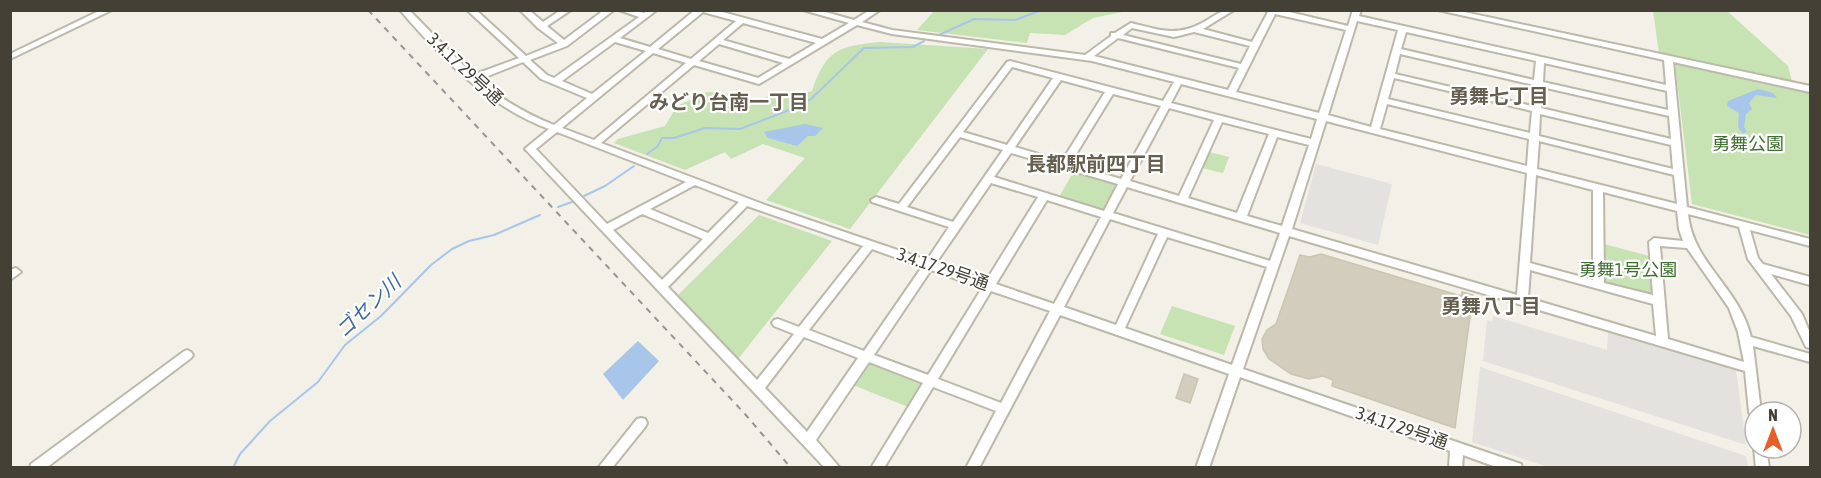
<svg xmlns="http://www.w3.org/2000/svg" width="1821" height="478" font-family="'Asap Condensed','Noto Sans JP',sans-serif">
<rect width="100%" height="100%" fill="#f2f0e7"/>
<g fill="#c7e2b3">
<polygon points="935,10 1211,10 1211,11 1122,12 1093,18 1065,35 1030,33 1027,43 917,30"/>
<polygon points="1653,11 1727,11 1788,66 1792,81 1659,53"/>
<path d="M880,42L988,49L850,229L766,200L805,158L763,144L731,159L725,152L685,170L614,143L618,139L665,126L677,106L707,92L725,93L752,101L785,92L799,95L812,91C826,49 839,46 880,42Z"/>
<polygon points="1675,64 1810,92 1810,235 1692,204"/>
<polygon points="1209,152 1229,157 1223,173 1202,168"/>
<polygon points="1074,171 1118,184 1103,211 1059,197"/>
<polygon points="759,215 832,241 738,359 678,295"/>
<polygon points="1604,244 1649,256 1652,296 1606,283"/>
<polygon points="1172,306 1235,326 1224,355 1160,334"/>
<polygon points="869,362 923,383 908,407 853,385"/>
</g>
<g fill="#e3e2de">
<polygon points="1316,164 1392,184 1378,245 1300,223"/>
<polygon points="1493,316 1607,350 1608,333 1736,370 1746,445 1483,361 1487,320 1492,321"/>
<polygon points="1480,367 1746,456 1748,467 1548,467 1472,442"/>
</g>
<g fill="#a8c6e9">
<polygon points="1758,89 1773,93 1777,98 1756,95 1749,103 1752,109 1746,114 1744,127 1747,131 1743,134 1738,127 1739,113 1727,106 1728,101"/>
<polygon points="805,124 823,128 815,136 808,136 797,146 768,138 764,132"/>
<polygon points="638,341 659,361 623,400 603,374"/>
</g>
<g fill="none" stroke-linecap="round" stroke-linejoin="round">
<g stroke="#a8c6e9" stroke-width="2">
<polyline points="939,35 974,19 1015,20 1042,10"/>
<polyline points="647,154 657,147 662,138 674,138 705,128 740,129 797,107 811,99 864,48 913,47 924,41"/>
<polyline points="584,196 605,186 634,166"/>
<polyline points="558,207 572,202"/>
<polyline points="233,468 240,454 270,421 318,382 345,345 381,316 431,265 452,249 469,241 494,235 540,215"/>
</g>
</g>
<g fill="#d2cdbd" stroke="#ccc5b1" stroke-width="1.5">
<polygon points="1321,254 1461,296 1462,292 1473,295 1455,428 1332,386 1333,380 1323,376 1309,379 1291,374 1269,359 1263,349 1262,339 1267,330 1276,324 1300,255 1310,257"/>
<polygon points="1184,374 1198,379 1190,403 1176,398"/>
</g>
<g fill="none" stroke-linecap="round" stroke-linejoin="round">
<g stroke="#bcb8aa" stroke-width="4">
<g id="minor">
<polygon points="101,10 112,10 10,59 10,54"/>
<path d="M400,10H409L473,75L519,58L467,10H476L526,56L558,43L538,28L520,10H529L543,22L561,10H571L547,26L564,40L604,10H614L567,46L530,60L547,75L554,78L639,17L619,10H634L644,13L647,10H657L620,38L650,47L695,10H715L822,39L849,23L803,10H818L854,20L870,10H880L862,22L892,30L1085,55L1111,36V33H1115L1131,23C1157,29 1174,37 1200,24C1213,18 1218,10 1234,10L1203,29L1252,42L1268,12L1265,10H1281L1348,26L1353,10H1361L1359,16L1666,85L1664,60L1438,10H1455L1810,86V92L1673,62L1687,207L1810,239V246L1750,230L1758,258L1763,264L1810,277V285L1771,274L1802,314L1810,333V348L1806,347L1791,316L1748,259L1739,227L1688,214C1693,264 1739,287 1751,337L1810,354V362L1753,346L1761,412H1755V417L1751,416L1749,412L1745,371L1289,236L1243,369L1521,464L1522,468H1499L1463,455L1462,468H1449L1450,451L1240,377L1209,468H1196L1229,374L1060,315L979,468H966L996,411L933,387L884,468H871L923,383L869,362L816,440L840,468H825L527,151L525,149L527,147L549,129C488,106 442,59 400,10ZM703,12L736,21L691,59L658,49ZM1275,14L1346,30L1319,113L1236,92ZM1357,21L1398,30L1371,127L1328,115ZM743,23L816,43L789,59L723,40ZM857,25L892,34L1092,61L1174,82L1163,101L1010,61L1007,62L899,204L876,197L871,200L872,202L949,227L927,260L765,205L601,143L694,65L759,84ZM1132,28L1174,37L1194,32L1250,46L1241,64L1123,35ZM1406,32L1536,61L1534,80L1401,49ZM1118,38L1239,68L1228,90L1094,56ZM615,42L646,51L592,94L562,81ZM719,44L783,63L758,78L699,61ZM653,53L686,63L594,140L562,128ZM1400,54L1534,85L1532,106L1395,74ZM523,62L541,79L587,98L554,125C526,114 501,99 478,80ZM1544,63L1667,91L1668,110L1543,82ZM1012,67L1053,78L1007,145L963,132ZM1394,78L1532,111L1530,133L1388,99ZM1061,80L1105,92L1062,161L1015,147ZM1181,84L1317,119L1311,139L1171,103ZM1542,87L1669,116L1671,139L1541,108ZM1113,94L1161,106L1121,179L1070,164ZM1387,104L1529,139L1527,166L1380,129ZM1169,108L1214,120L1179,196L1130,181ZM1540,114L1671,145L1673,169L1539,136ZM1326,121L1527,173L1517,295L1292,229ZM1222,122L1269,134L1237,213L1188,198ZM557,132L686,182L607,224L536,149ZM960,137L1003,150L953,222L907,207ZM1277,137L1309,145L1282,226L1247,216ZM1539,141L1674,175L1677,204L1537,169ZM1011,153L1118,184L1104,211L994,177ZM1536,175L1593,190V280L1530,263ZM991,183L1038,197L986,281L936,263ZM695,185L739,202L708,233L650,209ZM1127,187L1280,233L1270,261L1113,213ZM1603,192L1677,211L1679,229L1683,241L1654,238L1649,242L1653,295L1604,283ZM1047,200L1101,217L1054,304L996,284ZM747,206L863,246L799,327L778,319L774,320L772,323L774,326L794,334L757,380L668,287ZM642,214L703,239L662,280L613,230ZM1110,219L1158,234L1116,325L1064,307ZM1167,237L1267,267L1232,365L1125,328ZM1660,246L1687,248L1729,308L1738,332L1744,362L1668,339ZM872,249L922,267L864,351L809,330ZM931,270L982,288L928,375L874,355ZM1530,270L1653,304L1656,336L1528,298ZM991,291L1050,311L1001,403L938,379ZM804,337L858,358L807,432L765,388Z"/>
<polygon points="16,268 21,272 10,280 10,270"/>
<polygon points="187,350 191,352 193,355 191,358 46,468 30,468 31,464 183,352"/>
<polygon points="641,418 645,419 647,423 645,427 612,468 598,468 637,419"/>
<polygon points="1755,445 1755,448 1766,448 1769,468 1756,468 1754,448"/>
</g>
</g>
<use href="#minor" fill="#fff" fill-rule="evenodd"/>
<polyline stroke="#959595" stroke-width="2" stroke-dasharray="6 6" stroke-linecap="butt" points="368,10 745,414 791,468"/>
</g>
<g text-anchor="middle" stroke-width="4.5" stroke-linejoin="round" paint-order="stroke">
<g font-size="18" fill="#444036" stroke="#fff">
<text transform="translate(465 69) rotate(43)" y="6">3.4.17 29号通</text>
<text transform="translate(943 269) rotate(19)" y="6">3.4.17 29号通</text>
<text transform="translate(1402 428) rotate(19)" y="6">3.4.17 29号通</text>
</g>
<g font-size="18" fill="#3f702f" stroke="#fff">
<text x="1748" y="150">勇舞公園</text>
<text x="1628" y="276">勇舞1号公園</text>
</g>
<g font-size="20" font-weight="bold" fill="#665f4f" stroke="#fff">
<text x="1499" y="103">勇舞七丁目</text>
<text x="729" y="109">みどり台南一丁目</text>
<text x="1096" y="171">長都駅前四丁目</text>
<text x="1491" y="313">勇舞八丁目</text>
</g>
<g font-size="20" font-style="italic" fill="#3a6aa6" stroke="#fff">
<text transform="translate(368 306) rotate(-43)" y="7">ゴセン川</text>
</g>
</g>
<rect width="1821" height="478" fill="none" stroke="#444036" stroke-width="24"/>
<g transform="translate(1773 430)"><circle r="28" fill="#ffffff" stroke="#b4b3af" stroke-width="1.5"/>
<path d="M0-4.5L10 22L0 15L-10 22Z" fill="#e65f29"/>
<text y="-9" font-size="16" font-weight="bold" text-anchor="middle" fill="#444036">N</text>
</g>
</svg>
